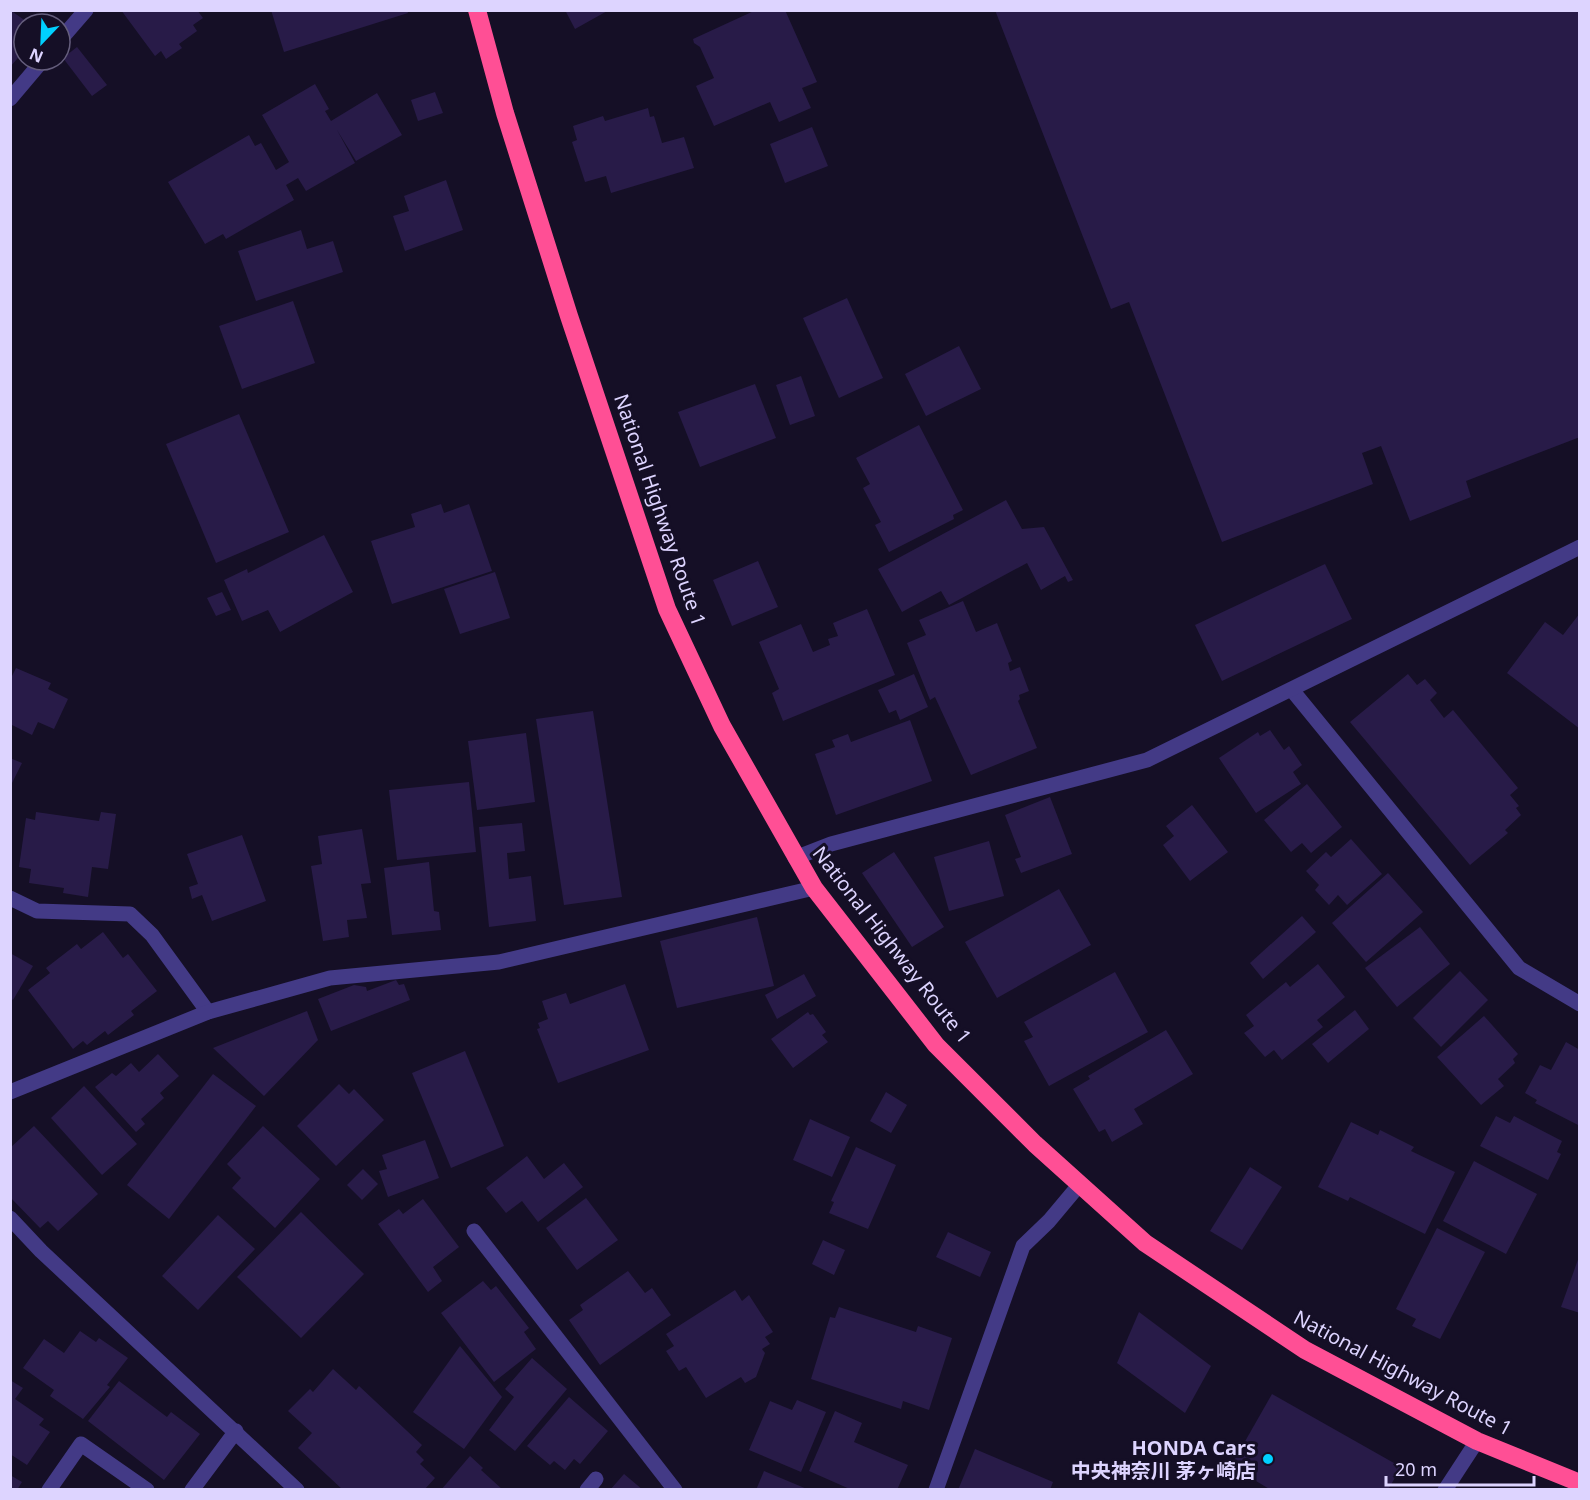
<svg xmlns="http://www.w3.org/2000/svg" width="1590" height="1500" font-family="'Noto Sans','Noto Sans JP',sans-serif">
<rect width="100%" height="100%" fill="#150f26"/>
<g fill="#281b48">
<polygon points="10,10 30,24 24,24 24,51 10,67"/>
<polygon points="121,10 197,10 203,18 193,25 197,31 179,44 182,48 166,59 161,51 155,56"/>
<polygon points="271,10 407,10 408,13 284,52"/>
<polygon points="565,10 609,10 575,29"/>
<polygon points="756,10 785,10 817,82 802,88 811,108 779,122 770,102 714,126 696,86 714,78 700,47 694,43 693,39"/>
<polygon points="995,10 1580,10 1580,437 1466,481 1471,497 1410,521 1381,446 1362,453 1373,484 1222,542 1129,302 1111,309"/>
<polygon points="77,47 107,85 92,96 63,58"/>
<polygon points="315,84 329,109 325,111 331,121 377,93 402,135 356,161 337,130 355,163 306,191 298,178 286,185 294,200 226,239 223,234 205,244 168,182 249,135 255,146 261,143 276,170 289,162 262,115"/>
<polygon points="435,92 443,113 418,121 411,100"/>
<polygon points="648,108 650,117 654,116 662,143 684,137 694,168 611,193 606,176 585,182 572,142 577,140 573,126 603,116 605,121"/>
<polygon points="812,127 828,166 785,183 770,144"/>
<polygon points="446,180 463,230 405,251 393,216 409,211 404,196"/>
<polygon points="301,230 307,249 333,241 343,272 256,301 238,251"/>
<polygon points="847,298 883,378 839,398 803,318"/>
<polygon points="293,301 315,363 242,389 219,326"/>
<polygon points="959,346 981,389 926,416 905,374"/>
<polygon points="801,376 815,416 790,425 776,385"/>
<polygon points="755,384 776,438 700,467 678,412"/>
<polygon points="239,414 289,532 216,563 166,444"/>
<polygon points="919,425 963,510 953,515 954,519 889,552 875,525 881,522 863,488 870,484 856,458"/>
<polygon points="1006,500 1022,529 1044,527 1073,580 1068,582 1065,576 1041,590 1027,563 949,605 941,591 902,612 878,569"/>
<polygon points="441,504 444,513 469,504 492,571 392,604 371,541 415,527 411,514"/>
<polygon points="324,535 353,592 280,632 268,610 242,621 224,580 247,569 248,573"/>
<polygon points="758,561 778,607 732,626 713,580"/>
<polygon points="1325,564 1352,619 1222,681 1195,625"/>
<polygon points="495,572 510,618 460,634 444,589"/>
<polygon points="222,592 231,610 216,616 207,598"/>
<polygon points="963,601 976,632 997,623 1012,661 1008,663 1010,671 1020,667 1029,691 1019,695 1020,699 1018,701 1037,748 971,775 935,697 930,700 907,643 926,635 919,620"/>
<polygon points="867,609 895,675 783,721 772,693 779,689 759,642 801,624 813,652 830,645 828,639 838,636 833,623"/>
<polygon points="1580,613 1580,729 1507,673 1545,622 1563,635"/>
<polygon points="16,668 51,683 48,689 68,699 54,729 38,722 32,735 10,724 10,680"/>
<polygon points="914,674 928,707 900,720 896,710 889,713 878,690"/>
<polygon points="1408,674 1417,685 1425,679 1437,693 1430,700 1444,718 1453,710 1518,788 1510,795 1519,806 1516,808 1521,815 1505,830 1508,833 1470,865 1350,722"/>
<polygon points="593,711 622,897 564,905 536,719"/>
<polygon points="910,720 932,781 836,815 815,754 835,747 832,740 848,734 851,742"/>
<polygon points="1270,730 1284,750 1289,746 1302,765 1293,772 1301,784 1256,813 1219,758 1258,732 1260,736"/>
<polygon points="526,733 535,802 477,810 468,741"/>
<polygon points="10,758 22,763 10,787"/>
<polygon points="469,782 476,852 397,860 389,790"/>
<polygon points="1307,784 1342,827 1311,853 1302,843 1291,852 1264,820"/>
<polygon points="1050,797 1072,854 1021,873 1015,859 1021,857 1005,815"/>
<polygon points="1192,805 1228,852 1190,881 1163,845 1174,836 1166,826"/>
<polygon points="36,812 99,821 101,812 116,814 108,869 92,867 88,897 63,893 64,888 29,883 31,869 19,867 26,818 35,820"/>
<polygon points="522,823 525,851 507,853 509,879 531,876 536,921 489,927 479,827"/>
<polygon points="362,829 371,883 361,884 367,918 347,920 349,937 323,941 311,866 322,864 318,836"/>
<polygon points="242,835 266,901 212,921 202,895 192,899 189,887 198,884 187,854"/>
<polygon points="1351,839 1382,874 1347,905 1338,895 1329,905 1315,890 1319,885 1306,871 1326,852 1331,857"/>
<polygon points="989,841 1004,896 949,911 934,857"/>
<polygon points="894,852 944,927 912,947 862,873"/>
<polygon points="429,862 434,911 439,912 441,930 392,935 384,868"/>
<polygon points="1388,873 1423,912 1366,962 1332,923"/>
<polygon points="1059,889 1091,945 997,998 965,942"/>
<polygon points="1302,916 1316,932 1263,979 1250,963"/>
<polygon points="757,917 774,986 677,1008 660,941"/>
<polygon points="1420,927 1450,964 1397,1007 1365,968"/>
<polygon points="103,932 123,958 128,954 157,991 131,1011 134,1015 108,1035 105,1031 87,1045 83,1041 73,1049 28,990 50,973 46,968 77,944 81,949"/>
<polygon points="10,953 33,966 13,1000 10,998"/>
<polygon points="1318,964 1345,997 1317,1020 1323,1027 1282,1060 1274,1050 1265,1057 1244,1033 1254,1026 1246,1015 1286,982 1290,987"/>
<polygon points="1460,971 1488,1000 1441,1047 1413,1018"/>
<polygon points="1115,972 1148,1032 1049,1086 1024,1041 1033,1037 1024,1022"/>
<polygon points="804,974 816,996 777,1019 765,995"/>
<polygon points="396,980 399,985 404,984 410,1000 331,1031 318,999 354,985 366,987 367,991"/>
<polygon points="625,984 649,1050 558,1083 537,1029 540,1028 538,1023 548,1019 542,1001 566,993 570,1004"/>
<polygon points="1355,1010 1369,1029 1328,1063 1312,1044"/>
<polygon points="307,1011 318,1040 264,1096 213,1048"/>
<polygon points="808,1012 810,1015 813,1014 826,1032 822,1035 828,1042 793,1068 771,1039"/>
<polygon points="1484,1016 1518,1054 1513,1059 1515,1063 1498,1079 1504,1086 1481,1105 1437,1057"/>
<polygon points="1166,1030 1193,1074 1134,1109 1143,1124 1112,1142 1105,1129 1099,1132 1073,1089 1090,1079 1088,1076"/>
<polygon points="1566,1042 1580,1050 1580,1126 1535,1103 1537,1100 1525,1093 1540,1065 1551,1070"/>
<polygon points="465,1051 504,1146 451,1168 412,1073"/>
<polygon points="158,1054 179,1076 160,1093 164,1098 141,1119 145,1124 136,1132 95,1087 112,1073 116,1076 131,1063 139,1072"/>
<polygon points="213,1074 256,1106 169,1219 127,1185"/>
<polygon points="339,1084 349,1094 354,1089 384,1120 336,1166 297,1126"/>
<polygon points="84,1086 137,1144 102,1175 51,1118"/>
<polygon points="886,1092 907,1105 891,1133 870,1121"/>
<polygon points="1496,1116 1510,1123 1514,1116 1562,1141 1557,1152 1561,1154 1548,1180 1480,1146"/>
<polygon points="810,1119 850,1137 832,1177 793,1160"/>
<polygon points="1351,1122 1378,1135 1380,1130 1414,1147 1411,1151 1455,1172 1425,1234 1350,1197 1348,1201 1318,1187"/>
<polygon points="34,1126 98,1194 58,1231 48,1221 40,1228 10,1197 10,1148"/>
<polygon points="263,1126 320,1179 275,1228 232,1188 241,1178 227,1164"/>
<polygon points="425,1140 439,1178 388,1197 379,1171 387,1169 382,1155"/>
<polygon points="856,1147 896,1165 868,1229 829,1213 834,1202 831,1201"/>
<polygon points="527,1156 544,1179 564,1163 583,1187 538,1222 522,1201 506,1213 486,1188"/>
<polygon points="1474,1161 1537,1194 1506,1254 1443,1221"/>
<polygon points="1250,1167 1282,1187 1242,1250 1210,1231"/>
<polygon points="363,1169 378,1184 362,1200 347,1185"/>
<polygon points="586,1198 618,1240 577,1270 546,1228"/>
<polygon points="423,1199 459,1247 433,1267 442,1281 428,1292 378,1224 399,1209 403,1214"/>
<polygon points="301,1212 364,1274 301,1338 237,1277"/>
<polygon points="218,1215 255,1249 198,1310 162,1276"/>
<polygon points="1437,1228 1485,1252 1440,1339 1412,1326 1416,1319 1396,1309"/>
<polygon points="948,1232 991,1252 980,1277 936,1257"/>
<polygon points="823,1240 845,1250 834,1275 812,1264"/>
<polygon points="1580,1254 1580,1313 1561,1307"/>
<polygon points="628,1271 645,1293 652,1288 671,1315 600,1365 569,1320 583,1310 580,1305"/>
<polygon points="483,1281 491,1290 496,1286 529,1328 524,1332 536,1349 494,1382 441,1313"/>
<polygon points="735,1290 742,1301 749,1295 773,1332 765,1337 770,1344 762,1349 765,1353 756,1377 745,1383 741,1377 706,1398 686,1367 679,1371 666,1351 674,1346 666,1334"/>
<polygon points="839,1307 916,1332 918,1326 952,1338 929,1410 903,1401 901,1409 811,1379 830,1317 835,1318"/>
<polygon points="1139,1312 1211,1366 1185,1413 1117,1363"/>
<polygon points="80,1331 96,1342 99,1338 128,1358 107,1385 110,1387 83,1419 50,1396 54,1390 23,1368 44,1339 64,1353"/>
<polygon points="460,1346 502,1397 464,1449 413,1412"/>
<polygon points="532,1358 567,1389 515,1451 489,1430 514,1397 505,1389"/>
<polygon points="333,1369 356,1390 359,1386 422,1445 416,1452 424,1460 420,1464 435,1478 424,1490 343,1490 298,1448 312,1433 288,1411 310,1389 313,1392"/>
<polygon points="10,1380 23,1388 15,1399 44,1419 39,1425 50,1432 27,1465 10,1454"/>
<polygon points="119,1381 167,1417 171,1412 200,1434 164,1480 88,1421"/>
<polygon points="1272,1394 1401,1467 1388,1490 1271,1490 1231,1466"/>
<polygon points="569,1397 608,1431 580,1464 574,1459 565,1470 554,1461 550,1465 527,1446"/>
<polygon points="797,1400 826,1412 801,1472 749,1450 770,1401 792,1410"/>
<polygon points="835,1411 862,1423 854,1442 908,1465 897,1490 852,1490 809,1471"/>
<polygon points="975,1449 1053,1482 1050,1490 958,1490"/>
<polygon points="470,1456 483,1468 481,1470 503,1490 441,1490"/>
<polygon points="764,1471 807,1489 807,1490 756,1490"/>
<polygon points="624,1474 643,1490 610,1490"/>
<polygon points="10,1475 22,1482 17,1490 10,1490"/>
</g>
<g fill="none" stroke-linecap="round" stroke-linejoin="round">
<g stroke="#433a86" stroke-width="15">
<polyline points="60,40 86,10"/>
<polyline points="10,99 43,60"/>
<polyline points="1292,690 1519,968 1580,1004"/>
<polyline points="795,858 831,844 1147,760 1580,547"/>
<polyline points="10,898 37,911 130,914 152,935 208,1012"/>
<polyline points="10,1092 208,1012 330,978 499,962 814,888"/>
<polyline points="10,1218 41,1251 297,1490"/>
<polyline points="474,1231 675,1490"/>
<polyline points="49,1490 81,1444 147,1490"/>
<polyline points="192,1490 236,1431"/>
<polyline points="587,1490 596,1479"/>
<polyline points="936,1490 1023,1246 1049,1221 1080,1184"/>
<polyline points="1445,1490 1477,1441"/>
</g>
<polyline stroke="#ff4f95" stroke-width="18" points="477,10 505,113 569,316 667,609 722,726 814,888 936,1045 1035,1144 1145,1243 1305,1350 1477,1441 1580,1483"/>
</g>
<circle fill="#00d0ff" stroke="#150f26" stroke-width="2" cx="1268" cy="1459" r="6"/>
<g text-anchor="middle" stroke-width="6" stroke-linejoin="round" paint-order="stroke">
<g font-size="20" fill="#ddd4ff" stroke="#150f26">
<text transform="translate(660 510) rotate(71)" y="7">National Highway Route 1</text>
<text transform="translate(892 945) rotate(52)" y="7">National Highway Route 1</text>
<text transform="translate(1403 1373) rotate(28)" y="7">National Highway Route 1</text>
</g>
<g font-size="20" font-weight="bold" fill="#ddd4ff" stroke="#150f26" text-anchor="end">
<text x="1256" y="1455">HONDA Cars<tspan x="1256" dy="23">中央神奈川 茅ヶ崎店</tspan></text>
</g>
</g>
<rect width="1590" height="1500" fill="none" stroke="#ddd4ff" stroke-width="24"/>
<g transform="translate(42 42) rotate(203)"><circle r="28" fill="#150f26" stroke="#655e7d" stroke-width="1.5"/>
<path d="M0-4.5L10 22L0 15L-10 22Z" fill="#00d0ff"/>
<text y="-9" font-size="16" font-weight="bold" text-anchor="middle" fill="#ddd4ff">N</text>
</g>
<path d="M1386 1476v9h148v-9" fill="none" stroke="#ddd4ff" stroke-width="3"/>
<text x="1395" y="1476" font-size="18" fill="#ddd4ff" stroke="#150f26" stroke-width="4.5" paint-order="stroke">20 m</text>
</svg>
